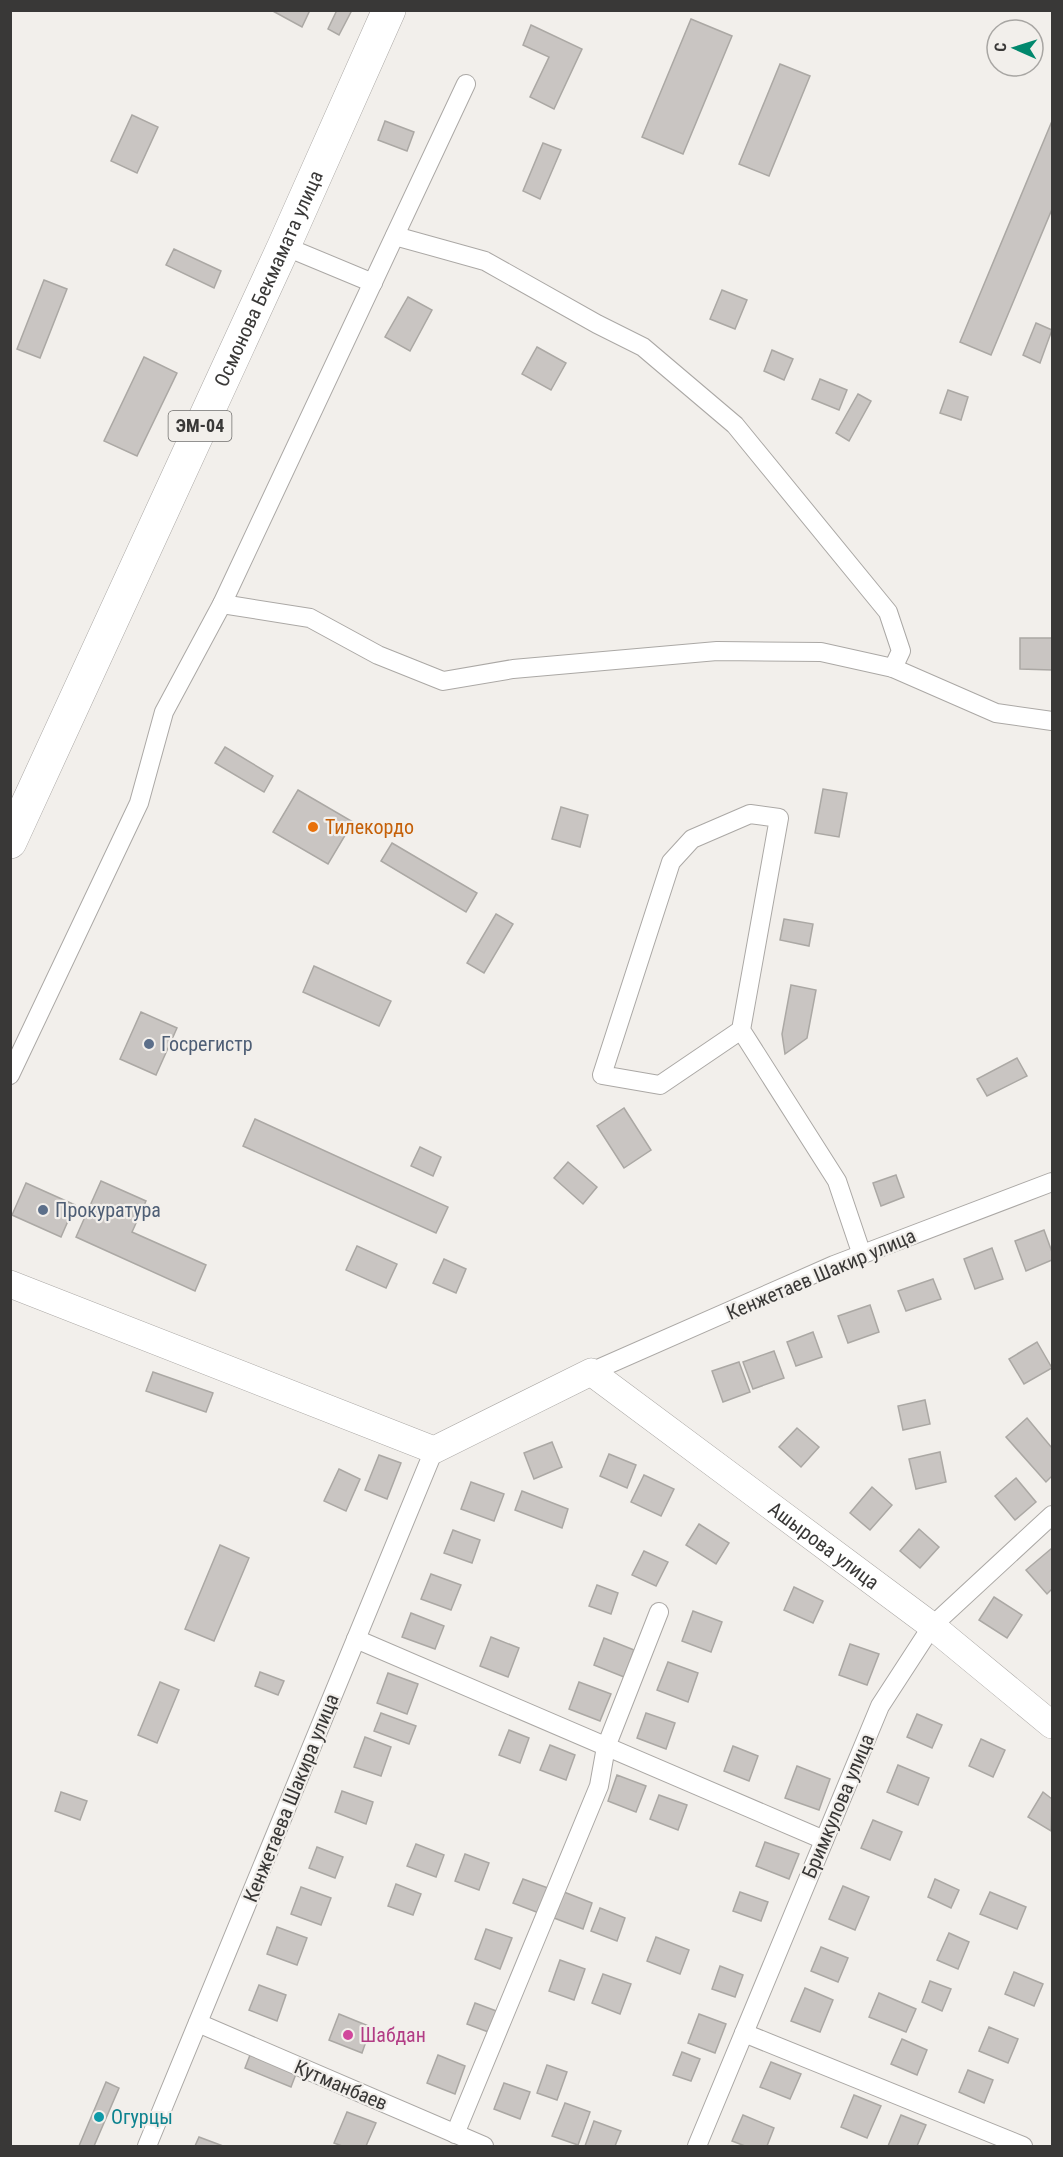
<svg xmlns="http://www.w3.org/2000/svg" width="1063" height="2157" font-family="'Roboto Condensed',sans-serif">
<rect width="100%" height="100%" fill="#f2efeb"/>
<g fill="#c9c5c2" stroke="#aba8a4" stroke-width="1.5">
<polygon points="271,10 310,10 302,27"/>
<polygon points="337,10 352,10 339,35 328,29"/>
<polygon points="691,19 732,36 683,154 642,137"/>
<polygon points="531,25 582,49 554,109 530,97 549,57 523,45"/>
<polygon points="780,64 810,76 769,176 739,164"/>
<polygon points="132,115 158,127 137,173 111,161"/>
<polygon points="385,121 414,132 407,151 378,140"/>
<polygon points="1052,121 1052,209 991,355 960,342"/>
<polygon points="543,143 561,150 540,199 523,191"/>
<polygon points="174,249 221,271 214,288 166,265"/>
<polygon points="44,280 67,289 40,358 17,349"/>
<polygon points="722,290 747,300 735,329 710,319"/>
<polygon points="408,297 432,310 410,351 385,337"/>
<polygon points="1036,323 1052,330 1040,363 1023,355"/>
<polygon points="537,347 566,363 551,390 522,374"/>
<polygon points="772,350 793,359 784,380 764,371"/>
<polygon points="144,357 177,373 137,456 104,441"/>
<polygon points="820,379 847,390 839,410 812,399"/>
<polygon points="948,390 968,397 961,420 940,413"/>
<polygon points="858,394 871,401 849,441 836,433"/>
<polygon points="1020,638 1052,638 1052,670 1020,669"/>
<polygon points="225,747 273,776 264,792 215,763"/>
<polygon points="823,789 847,793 839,837 815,833"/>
<polygon points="298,790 353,822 328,864 273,832"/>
<polygon points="561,807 588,815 580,847 552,839"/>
<polygon points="392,843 477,893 466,912 381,861"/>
<polygon points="496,914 513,924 484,973 467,963"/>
<polygon points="784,919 813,924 809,946 780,940"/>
<polygon points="314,966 391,1001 379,1026 303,992"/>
<polygon points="791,985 816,990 807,1038 785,1054 782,1034"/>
<polygon points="141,1012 177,1028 156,1075 120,1059"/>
<polygon points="1017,1058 1027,1076 987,1096 977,1079"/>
<polygon points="624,1108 651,1150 624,1168 597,1126"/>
<polygon points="255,1119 448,1207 436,1233 243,1146"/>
<polygon points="420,1147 441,1157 433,1176 411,1166"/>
<polygon points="568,1162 597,1187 583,1204 554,1178"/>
<polygon points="896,1175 904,1197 881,1206 873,1183"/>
<polygon points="101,1181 146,1201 132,1232 206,1265 195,1291 76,1237"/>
<polygon points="26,1183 75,1205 61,1237 12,1215"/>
<polygon points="1044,1230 1052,1252 1052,1260 1026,1271 1015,1241"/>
<polygon points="357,1246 397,1264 386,1288 346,1270"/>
<polygon points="992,1248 1003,1279 975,1289 964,1259"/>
<polygon points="444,1259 466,1269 456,1293 433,1283"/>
<polygon points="933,1279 941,1299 906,1311 898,1291"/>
<polygon points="870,1305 879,1332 848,1343 838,1316"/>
<polygon points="813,1332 822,1357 796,1366 787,1342"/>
<polygon points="1037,1342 1052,1368 1024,1384 1009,1359"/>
<polygon points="774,1351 784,1378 753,1389 743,1362"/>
<polygon points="739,1362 750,1392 723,1402 712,1371"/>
<polygon points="153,1372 213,1393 206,1412 146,1391"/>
<polygon points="925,1400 930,1424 903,1430 898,1406"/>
<polygon points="1027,1418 1052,1448 1052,1476 1046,1482 1006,1437"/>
<polygon points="797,1428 819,1447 801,1467 779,1447"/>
<polygon points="552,1442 562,1467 534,1479 524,1453"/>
<polygon points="940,1452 946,1482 916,1489 909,1459"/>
<polygon points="609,1454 636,1465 627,1488 600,1476"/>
<polygon points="379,1455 401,1463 387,1499 365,1490"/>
<polygon points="339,1469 360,1479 346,1511 324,1501"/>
<polygon points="644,1475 674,1489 661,1516 631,1502"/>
<polygon points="1016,1478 1036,1502 1015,1520 995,1496"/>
<polygon points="471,1482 504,1494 494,1521 461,1509"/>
<polygon points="872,1487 892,1505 870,1530 850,1513"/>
<polygon points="522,1491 568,1509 562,1528 515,1510"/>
<polygon points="699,1524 729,1543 716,1564 686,1545"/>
<polygon points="919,1529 939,1547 920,1568 900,1551"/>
<polygon points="453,1530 480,1540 472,1563 444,1553"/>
<polygon points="220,1545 249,1558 214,1641 185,1629"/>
<polygon points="1052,1548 1052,1589 1047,1594 1026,1570"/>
<polygon points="644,1551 668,1562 656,1586 632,1575"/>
<polygon points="431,1574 461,1585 451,1610 421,1599"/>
<polygon points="597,1585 618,1593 611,1614 589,1606"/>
<polygon points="794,1587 823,1601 813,1623 784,1610"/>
<polygon points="994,1597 1022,1615 1007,1638 979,1620"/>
<polygon points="693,1611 722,1622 711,1652 682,1641"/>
<polygon points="411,1613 444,1626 435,1649 402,1637"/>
<polygon points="491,1637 519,1648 508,1677 480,1666"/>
<polygon points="604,1638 634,1650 624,1677 594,1665"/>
<polygon points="850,1644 879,1654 867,1685 839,1675"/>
<polygon points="668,1662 698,1673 688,1702 657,1690"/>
<polygon points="260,1672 284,1681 278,1695 255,1686"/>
<polygon points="388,1673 418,1684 407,1714 377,1703"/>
<polygon points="160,1682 179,1690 157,1743 138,1735"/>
<polygon points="579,1682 611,1694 600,1721 569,1709"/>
<polygon points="381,1713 416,1726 409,1744 374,1731"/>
<polygon points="646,1713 675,1723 666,1749 637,1738"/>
<polygon points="917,1714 942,1725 932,1748 907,1737"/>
<polygon points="509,1730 529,1738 520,1763 499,1755"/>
<polygon points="365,1737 391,1747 381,1776 354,1767"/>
<polygon points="981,1739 1005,1750 993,1777 969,1766"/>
<polygon points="550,1745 575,1755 566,1780 540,1770"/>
<polygon points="733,1746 758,1756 749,1781 724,1771"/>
<polygon points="898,1765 929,1778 918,1805 887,1792"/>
<polygon points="797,1766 830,1779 819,1810 785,1798"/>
<polygon points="617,1775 646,1786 636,1812 608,1801"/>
<polygon points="342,1791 373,1802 366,1824 335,1812"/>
<polygon points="61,1792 87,1801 80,1820 55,1811"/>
<polygon points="1043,1792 1052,1799 1051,1831 1028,1817"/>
<polygon points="659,1795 687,1805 678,1830 650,1819"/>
<polygon points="873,1820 902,1832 890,1860 861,1848"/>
<polygon points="765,1842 799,1854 789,1879 756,1866"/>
<polygon points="416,1844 444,1855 436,1877 407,1866"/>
<polygon points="317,1847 343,1857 335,1878 309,1868"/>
<polygon points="465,1854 489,1863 479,1890 455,1881"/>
<polygon points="523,1879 548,1888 539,1913 513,1903"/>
<polygon points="935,1879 959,1890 951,1908 928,1897"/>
<polygon points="396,1884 421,1894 413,1915 388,1906"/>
<polygon points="843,1886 869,1897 855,1930 829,1919"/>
<polygon points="301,1887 331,1898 321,1925 291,1914"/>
<polygon points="564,1892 592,1903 583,1929 554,1918"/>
<polygon points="740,1892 768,1902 761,1921 733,1911"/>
<polygon points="990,1892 1026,1907 1017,1929 980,1914"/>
<polygon points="600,1908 625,1918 617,1941 591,1931"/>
<polygon points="277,1927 307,1938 297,1965 267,1954"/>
<polygon points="486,1929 512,1938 500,1969 475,1959"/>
<polygon points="949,1933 969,1942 958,1969 937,1960"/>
<polygon points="656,1937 689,1950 680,1974 647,1961"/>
<polygon points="821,1947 848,1958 838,1982 811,1971"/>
<polygon points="560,1960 585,1969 574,2000 549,1991"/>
<polygon points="720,1966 743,1975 735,1997 712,1989"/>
<polygon points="1014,1972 1043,1984 1034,2006 1005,1994"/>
<polygon points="603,1974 631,1984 620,2014 592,2003"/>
<polygon points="930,1981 951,1989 942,2011 922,2002"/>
<polygon points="259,1985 286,1995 277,2021 249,2010"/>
<polygon points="805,1988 833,2000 820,2032 791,2021"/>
<polygon points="879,1993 916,2009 906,2032 869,2017"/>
<polygon points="475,2003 499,2012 491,2033 467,2024"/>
<polygon points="339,2014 371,2027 362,2053 329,2040"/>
<polygon points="699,2014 726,2024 715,2053 688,2043"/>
<polygon points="989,2027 1018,2039 1008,2063 979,2051"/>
<polygon points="902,2039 927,2050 917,2075 891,2064"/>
<polygon points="682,2052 700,2059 691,2081 673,2075"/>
<polygon points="250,2055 296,2074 291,2087 245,2068"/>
<polygon points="438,2055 465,2066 455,2094 427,2083"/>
<polygon points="771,2062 801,2074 790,2099 760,2087"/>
<polygon points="547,2065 567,2072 557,2100 537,2093"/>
<polygon points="968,2070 993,2080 984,2103 959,2092"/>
<polygon points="106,2082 119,2088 94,2146 79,2146"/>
<polygon points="504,2083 530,2092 520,2119 494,2109"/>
<polygon points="854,2095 881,2106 867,2138 841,2127"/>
<polygon points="565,2103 590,2112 578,2145 552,2136"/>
<polygon points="347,2112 376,2123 366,2146 342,2146 334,2143"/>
<polygon points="743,2115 774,2128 767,2146 745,2146 732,2141"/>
<polygon points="901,2115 926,2125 917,2146 888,2146"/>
<polygon points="594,2121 621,2131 615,2146 585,2146"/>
<polygon points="199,2137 223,2146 195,2146"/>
</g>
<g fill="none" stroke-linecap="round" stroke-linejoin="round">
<g stroke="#aba8a5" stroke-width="20">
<g id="street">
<polyline points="395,236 485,261 597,324 643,347 735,425 888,612 901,651 893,668"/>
<polyline points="284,246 373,283"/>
<polyline points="222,604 310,618 378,655 443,681 513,669 717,651 821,652 893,668 996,713 1052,721"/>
<polyline points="741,1030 660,1085 602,1075 671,862 692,839 750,814 779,818 741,1030 837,1181 862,1255"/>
<polyline points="10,1075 139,803 164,712 222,604 466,84"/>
<polyline points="591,1372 834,1265 1052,1182"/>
<polyline points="356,1639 824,1840"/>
<polyline points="198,2023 484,2146"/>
<polyline points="744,2033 1023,2146"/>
<polyline points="455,2134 599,1786 606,1747 659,1612"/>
<polyline points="147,2146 434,1450"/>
<polyline points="697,2146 880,1706 932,1626 1052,1515"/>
</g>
</g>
<g stroke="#aba8a5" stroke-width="28">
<g id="secondary">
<path id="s1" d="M10,1284L434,1450L591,1372L932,1626L1052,1725"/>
</g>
</g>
<g stroke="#aba8a5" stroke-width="34">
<g id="highway">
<path id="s2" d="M10,842L284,246L389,10"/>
</g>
</g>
<use href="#street" stroke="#fff" stroke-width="18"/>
<use href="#secondary" stroke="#fff" stroke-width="27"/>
<use href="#highway" stroke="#fff" stroke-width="33"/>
</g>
<circle fill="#e8710a" stroke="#f2efeb" stroke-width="2" cx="313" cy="827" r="6"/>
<g fill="#5c6f8a" stroke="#f2efeb" stroke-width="2">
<circle cx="149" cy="1044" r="6"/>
<circle cx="43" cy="1210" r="6"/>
</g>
<circle fill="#d1479c" stroke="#f2efeb" stroke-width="2" cx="348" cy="2035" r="6"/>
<circle fill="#0f9aa8" stroke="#f2efeb" stroke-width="2" cx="99" cy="2117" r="6"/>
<g text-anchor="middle" stroke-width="4.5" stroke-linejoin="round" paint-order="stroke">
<rect fill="#f2efeb" stroke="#706f6d" stroke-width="1.5" x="168.5" y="411" width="63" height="30" rx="4.5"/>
<g font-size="18" font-weight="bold" fill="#393837">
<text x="200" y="432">ЭМ-04</text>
</g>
<g font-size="20" fill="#393837" stroke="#f2efeb">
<text dy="7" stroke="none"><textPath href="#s2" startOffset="620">Осмонова Бекмамата улица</textPath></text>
<text transform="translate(821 1274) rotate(-23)" y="7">Кенжетаев Шакир улица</text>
<text dy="7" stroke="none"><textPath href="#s1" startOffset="921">Ашырова улица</textPath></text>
<text transform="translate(291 1798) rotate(-68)" y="7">Кенжетаева Шакира улица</text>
<text transform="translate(838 1806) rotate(-67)" y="7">Бримкулова улица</text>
<text transform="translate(341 2085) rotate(23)" y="7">Кутманбаев</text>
</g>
<g font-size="20" fill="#c56008" stroke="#f2efeb" text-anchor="start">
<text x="325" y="834">Тилекордо</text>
</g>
<g font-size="20" fill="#4e5e75" stroke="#f2efeb" text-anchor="start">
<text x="161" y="1051">Госрегистр</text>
<text x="55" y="1217">Прокуратура</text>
</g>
<g font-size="20" fill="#b23c85" stroke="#f2efeb" text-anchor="start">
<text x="360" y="2042">Шабдан</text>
</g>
<g font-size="20" fill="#0d838f" stroke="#f2efeb" text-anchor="start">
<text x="111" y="2124">Огурцы</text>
</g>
</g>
<rect width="1063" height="2157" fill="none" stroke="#393837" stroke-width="24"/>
<g transform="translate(1015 48) rotate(273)"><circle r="28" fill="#f2efeb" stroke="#a8a6a3" stroke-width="1.5"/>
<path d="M0-4.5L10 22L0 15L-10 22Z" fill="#01886d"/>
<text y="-9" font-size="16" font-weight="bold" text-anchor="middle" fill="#393837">С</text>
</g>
</svg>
